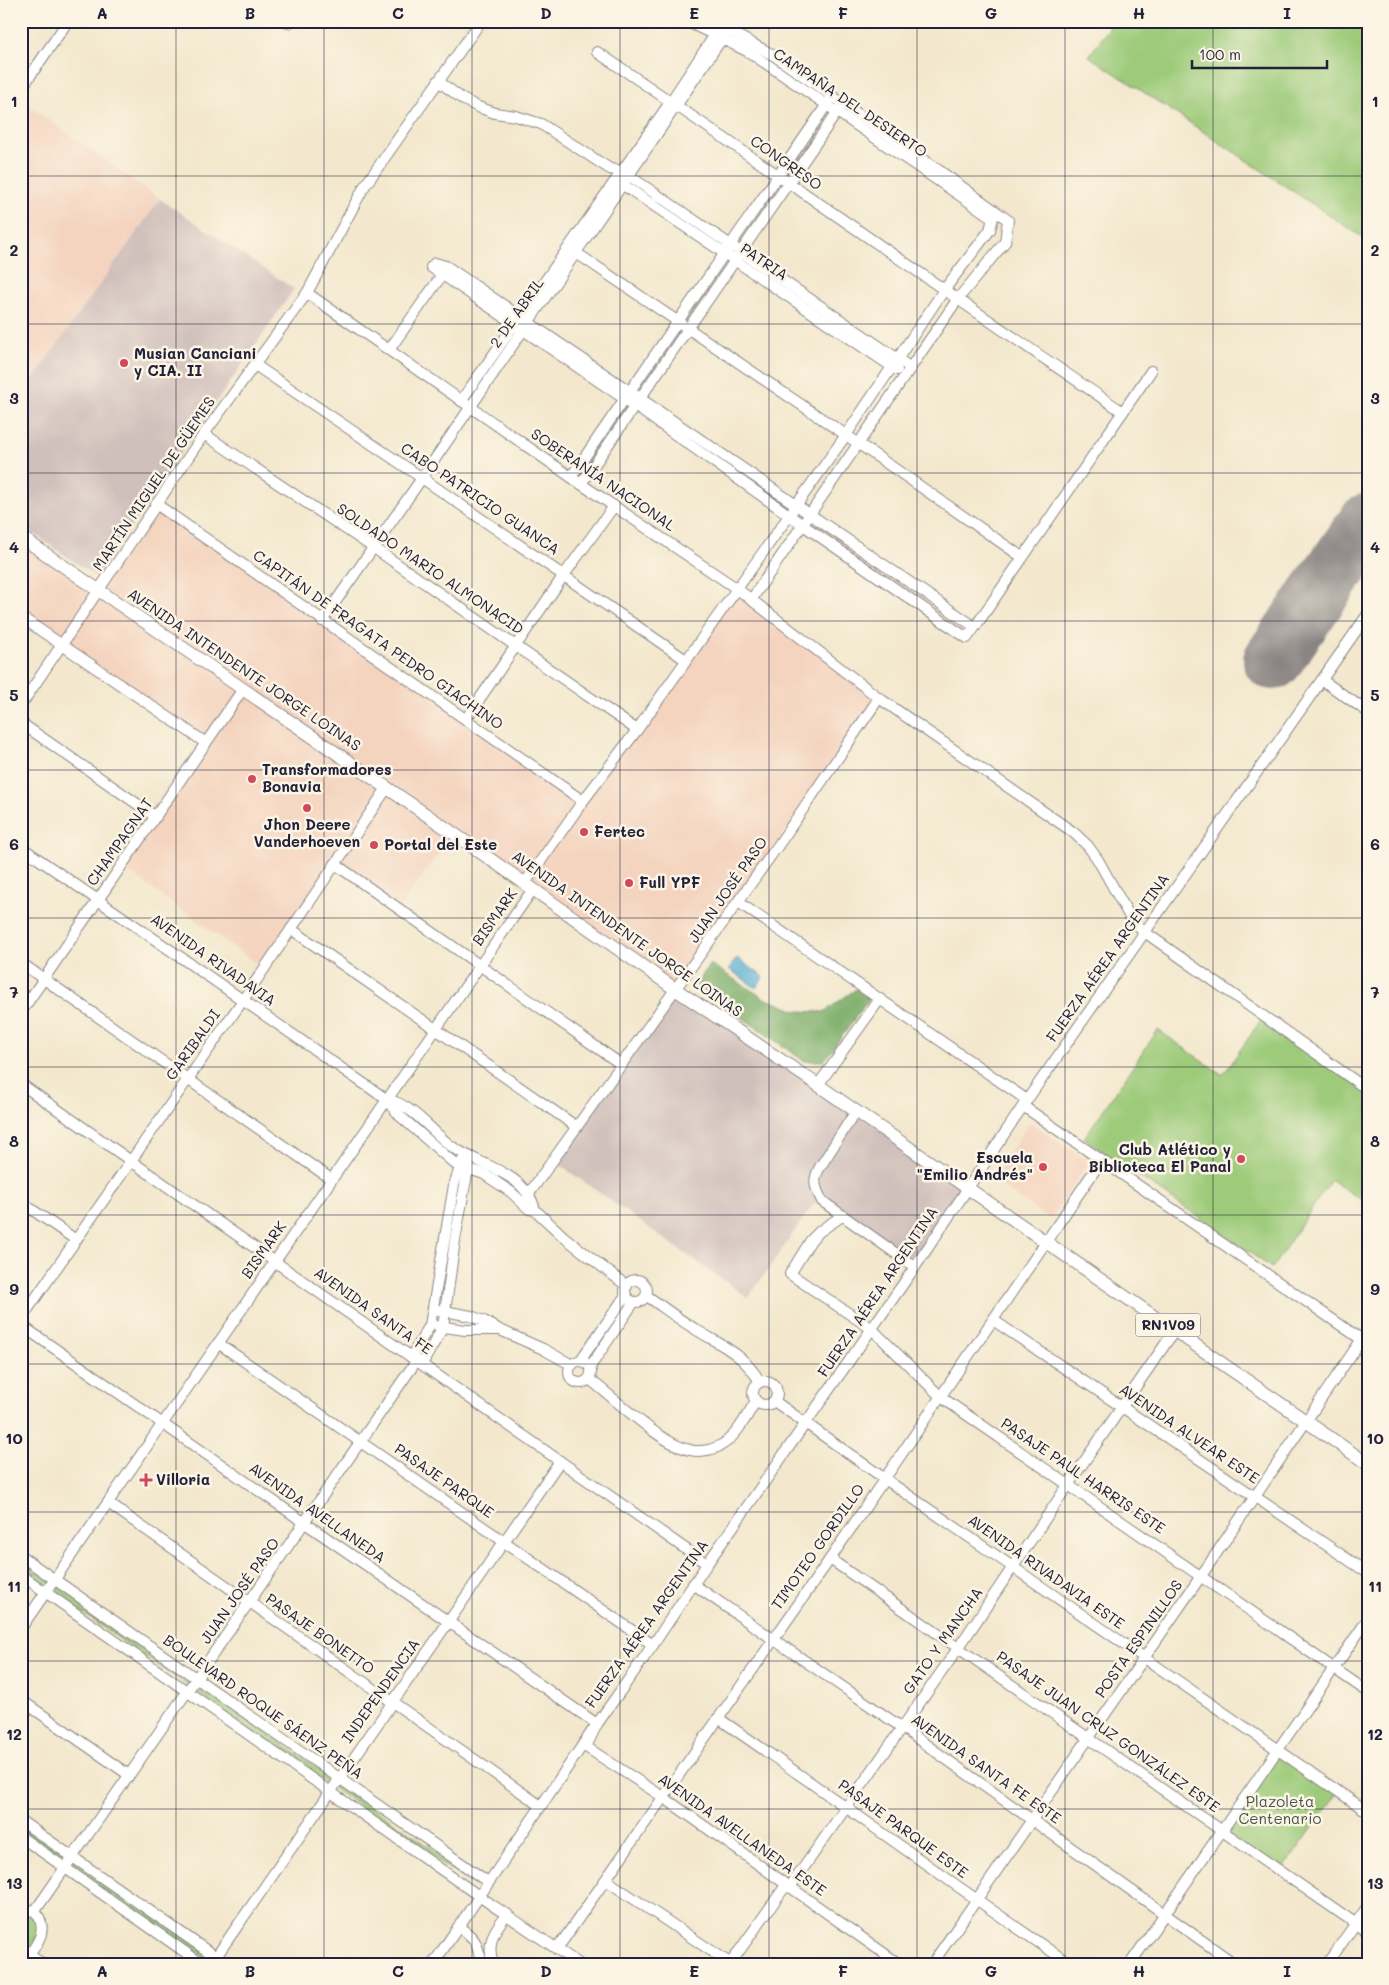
<svg xmlns="http://www.w3.org/2000/svg" width="1389" height="1985" font-family="Mali,sans-serif">
<rect width="100%" height="100%" fill="#fcf5e5"/>
<filter id="ink" filterUnits="userSpaceOnUse"><feTurbulence type="fractalNoise" baseFrequency=".02" numOctaves="2"/><feDisplacementMap in="SourceGraphic" scale="10" xChannelSelector="R" yChannelSelector="G"/><feConvolveMatrix kernelMatrix="1 2 1 2 8 2 1 2 1" color-interpolation-filters="sRGB"/></filter>
<filter id="wash" filterUnits="userSpaceOnUse"><feTurbulence type="fractalNoise" baseFrequency=".0096" numOctaves="4" result="noise"/><feDisplacementMap in="SourceGraphic" scale="20" xChannelSelector="R" yChannelSelector="G"/><feGaussianBlur stdDeviation="1.12" result="paint"/><feColorMatrix in="noise" values="0 0 0 0 0 0 0 0 0 0 0 0 0 0 0 0 0 1.4 0 .05"/><feComposite in="paint" operator="in"/></filter>
<g filter="url(#wash)">
<rect width="100%" height="100%" fill="#f3e8cd"/>
<g fill="#f4d4bf">
<polygon points="25,103 160,199 21,396 21,108"/>
<polygon points="161,509 583,801 736,588 879,698 675,989 453,833 399,909 335,864 264,969 123,868 206,743 21,617 21,537 100,590"/>
<polygon points="1030,1122 1089,1162 1052,1217 1048,1218 1004,1188 997,1172"/>
</g>
<g fill="#d0c0bb">
<polygon points="160,199 294,289 96,577 21,525 21,396"/>
<polygon points="675,989 967,1188 915,1267 842,1216 815,1202 748,1298 553,1160"/>
</g>
<g fill="#9dcb7a" stroke="#60765a">
<polygon points="1114,21 1368,21 1368,241 1089,56"/>
<polygon points="1263,1017 1368,1090 1368,1204 1331,1180 1272,1268 1084,1138 1158,1030 1223,1075"/>
<polygon points="21,1561 474,1878 470,1883 21,1570"/>
<polygon points="1278,1750 1338,1792 1282,1871 1222,1831"/>
<polygon points="21,1821 226,1964 202,1964 21,1837"/>
<polygon points="28,1908 43,1926 21,1964 21,1909"/>
</g>
<polygon fill="#7eaf6a" stroke="#506852" points="710,964 764,998 797,1011 824,1012 856,989 869,999 824,1061 804,1061 696,985"/>
<polygon fill="#59b1d6" stroke="#3e6a88" points="737,958 764,977 756,988 729,969"/>
<g fill="none" stroke-linecap="round" stroke-linejoin="round">
<polyline stroke="#8a8584" stroke-width="60" points="1273,660 1368,523"/>
</g>
</g>
<g filter="url(#ink)">
<g fill="none" stroke-linecap="round" stroke-linejoin="round">
<g stroke="#8a8584" stroke-width="12">
<g id="minor">
<polyline points="711,21 773,55 933,166 1008,220 1005,242 957,300 751,600"/>
<polyline points="289,23 290,21"/>
<path d="M597,52C773,170 947,293 1123,412"/>
<polyline points="438,81 464,100 478,107 495,113 516,116 541,124 610,169 622,171 911,368"/>
<polyline points="21,89 68,21"/>
<polyline points="619,182 897,370"/>
<polyline points="569,248 846,435 1022,557"/>
<polyline points="307,293 581,484 736,588 879,698 1073,832 1088,846 1098,860 1131,919 1146,933 1368,1090"/>
<polyline points="389,350 442,275 446,273"/>
<polyline points="255,365 422,478 686,660"/>
<polyline points="461,401 671,101 718,30"/>
<polyline points="204,434 374,548 637,730"/>
<polyline points="571,477 830,100"/>
<polyline points="581,484 840,108"/>
<polyline points="156,504 583,801"/>
<polyline points="21,617 206,743"/>
<polyline points="322,621 422,478 734,21"/>
<polyline points="975,627 446,266 435,263 431,267 635,406 803,525 967,638 975,627 1151,371"/>
<polyline points="1322,680 1368,712"/>
<polyline points="21,705 204,434 307,293 364,187 481,21"/>
<polyline points="466,719 564,575 614,506"/>
<polyline points="21,723 156,817"/>
<path d="M21,847L386,1099C413,1105 430,1130 451,1146C479,1166 526,1172 535,1210"/>
<polyline points="335,864 622,1065"/>
<polyline points="525,883 583,801 637,730 846,435 944,290 990,230 993,218 749,52 686,21"/>
<polyline points="738,902 1027,1100"/>
<polyline points="291,929 577,1127"/>
<polyline points="21,963 331,1179"/>
<polyline points="21,1012 243,689"/>
<polyline points="21,1084 707,1564"/>
<polyline points="818,1085 880,999"/>
<polyline points="386,1099 400,1116 455,1164 484,1174 511,1192 529,1209 535,1210 564,1237 627,1286"/>
<polyline points="1023,1106 1368,1344"/>
<path d="M856,1111L820,1167C812,1181 815,1187 822,1201L915,1267"/>
<polyline points="528,1195 777,847 879,698"/>
<polyline points="21,1202 76,1240"/>
<polyline points="842,1216 820,1231 811,1240 790,1274 872,1329 941,1397 1368,1692"/>
<circle cx="636" cy="1291" r="11"/>
<path d="M647,1296C663,1307 678,1319 695,1329C722,1346 743,1353 760,1382"/>
<polyline points="439,1310 471,1316 484,1321 500,1330 543,1349 572,1365"/>
<polyline points="21,1319 243,1000 387,788"/>
<polyline points="993,1320 1368,1573"/>
<polyline points="21,1325 305,1523 597,1724 586,1747 663,1797 899,1964"/>
<polyline points="438,1326 465,1330 499,1330"/>
<polyline points="218,1343 653,1645"/>
<polyline points="411,1357 430,1325 454,1185 462,1161"/>
<circle cx="580" cy="1372" r="11"/>
<polyline points="580,1361 626,1295"/>
<polyline points="422,1364 443,1327 455,1240 469,1163"/>
<polyline points="590,1367 634,1302"/>
<path d="M589,1379C615,1398 660,1444 690,1450C702,1453 717,1449 726,1442C739,1432 747,1415 756,1401"/>
<circle cx="765" cy="1393" r="12"/>
<polyline points="774,1401 885,1479 1368,1812"/>
<polyline points="108,1503 541,1806"/>
<polyline points="21,1556 488,1882"/>
<polyline points="830,1559 1368,1932"/>
<polyline points="21,1575 479,1896 579,1964"/>
<polyline points="693,1584 901,1727 1235,1964"/>
<polyline points="21,1628 533,889"/>
<polyline points="21,1700 129,1775"/>
<path d="M718,1718C836,1799 952,1884 1070,1964"/>
<polyline points="21,1821 226,1964"/>
<polyline points="21,1837 202,1964"/>
<polyline points="606,1880 731,1964"/>
<path d="M21,1909L35,1911C51,1931 35,1946 23,1964"/>
<polyline points="35,1911 417,1360"/>
<path d="M458,1927C477,1938 477,1944 482,1964"/>
<polyline points="557,1949 830,1559 1101,1161"/>
<polyline points="29,1955 43,1964"/>
<polyline points="211,1964 560,1461"/>
<polyline points="433,1964 597,1724 653,1645 707,1564 915,1267 1027,1100 1368,614"/>
<path d="M493,1964C486,1943 494,1930 507,1914"/>
<polyline points="730,1964 784,1888 790,1887 959,1647 1068,1485 1175,1330"/>
<polyline points="932,1964 1201,1576 1368,1330"/>
<polyline points="1130,1964 1368,1619"/>
<polyline points="1327,1964 1368,1906"/>
</g>
</g>
<g stroke="#8a8584" stroke-width="14">
<polyline id="major" points="21,537 453,833 675,989 818,1085 1368,1464"/>
</g>
<use href="#minor" stroke="#fff" stroke-width="10"/>
<use href="#major" stroke="#fff" stroke-width="12"/>
</g>
</g>
<path fill="none" stroke="#22223b" stroke-width="1" stroke-opacity="0.55" d="M176,21V1964M324,21V1964M472,21V1964M620,21V1964M769,21V1964M917,21V1964M1065,21V1964M1213,21V1964M21,176H1368M21,324H1368M21,473H1368M21,621H1368M21,770H1368M21,918H1368M21,1067H1368M21,1215H1368M21,1364H1368M21,1512H1368M21,1661H1368M21,1809H1368"/>
<g fill="#d1495b" stroke="#fcf5e5" stroke-width="2">
<circle cx="124" cy="363" r="5"/>
<circle cx="252" cy="779" r="5"/>
<circle cx="307" cy="808" r="5"/>
<circle cx="584" cy="832" r="5"/>
<circle cx="374" cy="845" r="5"/>
<circle cx="629" cy="883" r="5"/>
<circle cx="1241" cy="1159" r="5"/>
<circle cx="1043" cy="1167" r="5"/>
<path d="M143.5 1472.5h5v5h5v5h-5v5h-5v-5h-5v-5h5z"/>
</g>
<g text-anchor="middle" stroke-width="5" stroke-linejoin="round" paint-order="stroke">
<rect fill="#fcf5e5" stroke="#63616e" stroke-width="1" x="1135.5" y="1313.5" width="65" height="23" rx="4"/>
<g font-size="14" font-weight="bold" fill="#22223b">
<text x="1168" y="1330">RN1V09</text>
</g>
<g font-size="15" fill="#22223b" stroke="#fcf5e5">
<text transform="translate(850 103) rotate(34)" y="5">CAMPAÑA DEL DESIERTO</text>
<text transform="translate(786 163) rotate(35)" y="5">CONGRESO</text>
<text transform="translate(764 262) rotate(34)" y="5">PATRIA</text>
<text transform="translate(517 313) rotate(-55)" y="5">2 DE ABRIL</text>
<text transform="translate(603 480) rotate(34)" y="5">SOBERANÍA NACIONAL</text>
<text transform="translate(154 484) rotate(-56)" y="5">MARTÍN MIGUEL DE GÜEMES</text>
<text transform="translate(480 499) rotate(34)" y="5">CABO PATRICIO GUANCA</text>
<text transform="translate(430 569) rotate(34)" y="5">SOLDADO MARIO ALMONACID</text>
<text transform="translate(378 640) rotate(35)" y="5">CAPITÁN DE FRAGATA PEDRO GIACHINO</text>
<text transform="translate(244 670) rotate(34)" y="5">AVENIDA INTENDENTE JORGE LOINAS</text>
<text transform="translate(120 842) rotate(-55)" y="5">CHAMPAGNAT</text>
<text transform="translate(728 890) rotate(-55)" y="5">JUAN JOSÉ PASO</text>
<text transform="translate(495 917) rotate(-55)" y="5">BISMARK</text>
<text transform="translate(627 934) rotate(35)" y="5">AVENIDA INTENDENTE JORGE LOINAS</text>
<text transform="translate(1108 958) rotate(-55)" y="5">FUERZA AÉREA ARGENTINA</text>
<text transform="translate(213 960) rotate(35)" y="5">AVENIDA RIVADAVIA</text>
<text transform="translate(193 1045) rotate(-55)" y="5">GARIBALDI</text>
<text transform="translate(264 1250) rotate(-55)" y="5">BISMARK</text>
<text transform="translate(878 1292) rotate(-56)" y="5">FUERZA AÉREA ARGENTINA</text>
<text transform="translate(373 1311) rotate(35)" y="5">AVENIDA SANTA FE</text>
<text transform="translate(1189 1434) rotate(34)" y="5">AVENIDA ALVEAR ESTE</text>
<text transform="translate(1083 1476) rotate(34)" y="5">PASAJE PAUL HARRIS ESTE</text>
<text transform="translate(444 1481) rotate(35)" y="5">PASAJE PARQUE</text>
<text transform="translate(317 1513) rotate(35)" y="5">AVENIDA AVELLANEDA</text>
<text transform="translate(818 1547) rotate(-55)" y="5">TIMOTEO GORDILLO</text>
<text transform="translate(1046 1572) rotate(35)" y="5">AVENIDA RIVADAVIA ESTE</text>
<text transform="translate(240 1591) rotate(-55)" y="5">JUAN JOSÉ PASO</text>
<text transform="translate(647 1624) rotate(-55)" y="5">FUERZA AÉREA ARGENTINA</text>
<text transform="translate(320 1634) rotate(35)" y="5">PASAJE BONETTO</text>
<text transform="translate(1139 1639) rotate(-55)" y="5">POSTA ESPINILLOS</text>
<text transform="translate(943 1641) rotate(-55)" y="5">GATO Y MANCHA</text>
<text transform="translate(381 1691) rotate(-55)" y="5">INDEPENDENCIA</text>
<text transform="translate(263 1707) rotate(35)" y="5">BOULEVARD ROQUE SÁENZ PEÑA</text>
<text transform="translate(1108 1732) rotate(35)" y="5">PASAJE JUAN CRUZ GONZÁLEZ ESTE</text>
<text transform="translate(986 1769) rotate(35)" y="5">AVENIDA SANTA FE ESTE</text>
<text transform="translate(903 1829) rotate(36)" y="5">PASAJE PARQUE ESTE</text>
<text transform="translate(742 1835) rotate(35)" y="5">AVENIDA AVELLANEDA ESTE</text>
</g>
<g font-size="15" font-weight="bold" fill="#22223b" stroke="#fcf5e5" text-anchor="start">
<text x="134" y="359">Musian Canciani<tspan x="134" dy="17">y CIA. II</tspan></text>
<text x="262" y="775">Transformadores<tspan x="262" dy="17">Bonavia</tspan></text>
<text x="307" y="830" text-anchor="middle">Jhon Deere<tspan x="307" dy="17">Vanderhoeven</tspan></text>
<text x="594" y="837">Fertec</text>
<text x="384" y="850">Portal del Este</text>
<text x="639" y="888">Full YPF</text>
<text x="1231" y="1155" text-anchor="end">Club Atlético y<tspan x="1231" dy="17">Biblioteca El Panal</tspan></text>
<text x="1033" y="1163" text-anchor="end">Escuela<tspan x="1033" dy="17">"Emilio Andrés"</tspan></text>
<text x="156" y="1485">Villoria</text>
</g>
<g font-size="15" fill="#47554e" stroke="#fcf5e5">
<text x="1280" y="1807">Plazoleta<tspan x="1280" dy="17">Centenario</tspan></text>
</g>
</g>
<rect width="1389" height="1985" fill="none" stroke="#fcf5e5" stroke-width="55"/>
<path d="M1192 60v8h135v-8" fill="none" stroke="#22223b" stroke-width="2.5"/>
<text x="1199" y="60" font-size="15" fill="#22223b" stroke="#fcf5e5" stroke-width="4" paint-order="stroke">100 m</text>
<rect x="28" y="28" width="1334" height="1930" fill="none" stroke="#22223b" stroke-width="2"/>
<g font-size="16" text-anchor="middle" font-weight="bold" fill="#22223b">
<text x="102" y="19">A</text>
<text x="250" y="19">B</text>
<text x="398" y="19">C</text>
<text x="546" y="19">D</text>
<text x="694" y="19">E</text>
<text x="843" y="19">F</text>
<text x="991" y="19">G</text>
<text x="1139" y="19">H</text>
<text x="1287" y="19">I</text>
<text x="14" y="107">1</text>
<text x="1375" y="107">1</text>
<text x="14" y="256">2</text>
<text x="1375" y="256">2</text>
<text x="14" y="404">3</text>
<text x="1375" y="404">3</text>
<text x="14" y="553">4</text>
<text x="1375" y="553">4</text>
<text x="14" y="701">5</text>
<text x="1375" y="701">5</text>
<text x="14" y="850">6</text>
<text x="1375" y="850">6</text>
<text x="14" y="998">7</text>
<text x="1375" y="998">7</text>
<text x="14" y="1147">8</text>
<text x="1375" y="1147">8</text>
<text x="14" y="1295">9</text>
<text x="1375" y="1295">9</text>
<text x="14" y="1444">10</text>
<text x="1375" y="1444">10</text>
<text x="14" y="1592">11</text>
<text x="1375" y="1592">11</text>
<text x="14" y="1740">12</text>
<text x="1375" y="1740">12</text>
<text x="14" y="1889">13</text>
<text x="1375" y="1889">13</text>
<text x="102" y="1977">A</text>
<text x="250" y="1977">B</text>
<text x="398" y="1977">C</text>
<text x="546" y="1977">D</text>
<text x="694" y="1977">E</text>
<text x="843" y="1977">F</text>
<text x="991" y="1977">G</text>
<text x="1139" y="1977">H</text>
<text x="1287" y="1977">I</text>
</g>
</svg>
